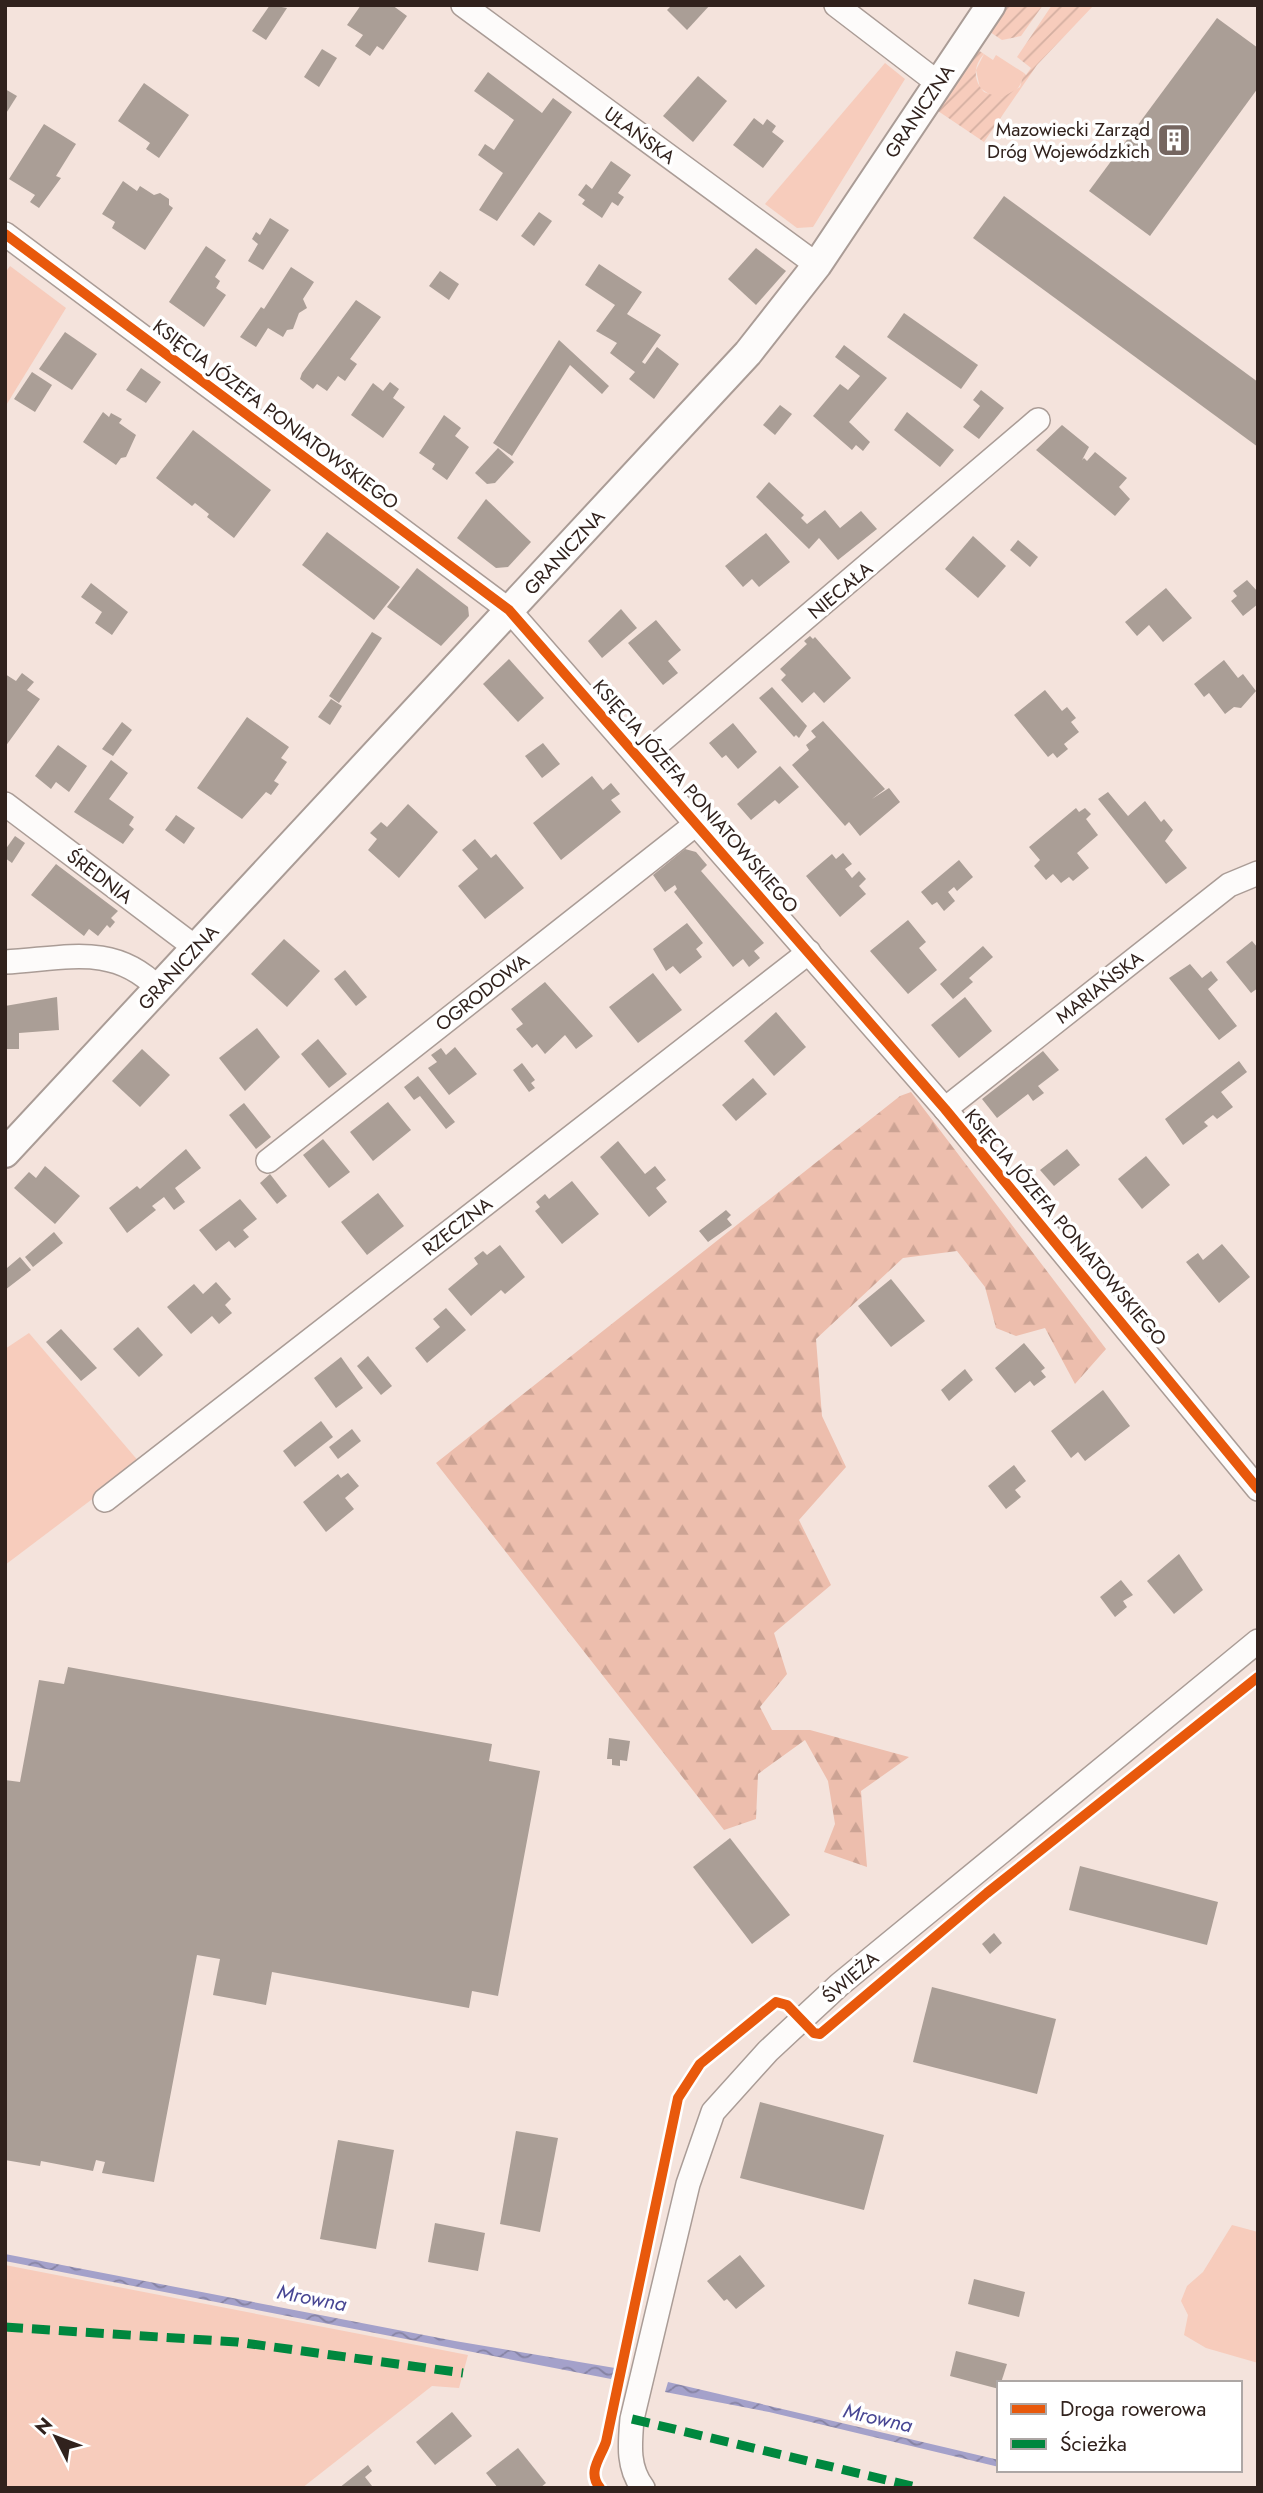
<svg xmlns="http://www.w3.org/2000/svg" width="1263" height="2493" font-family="Jost,sans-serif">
<defs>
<pattern id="forest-firs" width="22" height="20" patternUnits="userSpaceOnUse" patternTransform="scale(1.75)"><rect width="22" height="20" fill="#edbead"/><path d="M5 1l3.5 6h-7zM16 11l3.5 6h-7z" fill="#cca394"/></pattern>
<pattern id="garden-furrows" width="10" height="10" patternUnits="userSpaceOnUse" patternTransform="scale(1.75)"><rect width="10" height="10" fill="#f7ccbc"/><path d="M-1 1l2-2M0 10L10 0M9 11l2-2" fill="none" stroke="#d4afa1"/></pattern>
<pattern id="water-waves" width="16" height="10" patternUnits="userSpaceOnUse" patternTransform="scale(1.75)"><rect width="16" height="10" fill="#a4a1ca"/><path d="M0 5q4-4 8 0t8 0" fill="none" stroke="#8683a3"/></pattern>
</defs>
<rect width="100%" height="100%" fill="#f4e3dc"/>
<g fill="#f7ccbc">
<path d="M984,54L993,60L996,55L1024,73C1022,88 1011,99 995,98L980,88L976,70Z"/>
<polygon points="885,63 905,79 813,227 797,228 765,204"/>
<polygon points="10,266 66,308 5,407 5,273"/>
<polygon points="29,1333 140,1463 5,1565 5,1349"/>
<polygon points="1232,2225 1258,2232 1258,2363 1206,2348 1184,2335 1188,2315 1181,2301 1187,2286 1203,2272"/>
<polygon points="5,2265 468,2355 459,2388 432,2386 302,2488 5,2488"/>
</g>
<polygon fill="url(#forest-firs)" points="911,1092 1106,1349 1075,1384 1045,1328 1016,1336 996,1328 985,1287 957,1251 903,1258 816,1339 822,1416 846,1467 799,1520 831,1585 774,1633 787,1674 760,1707 772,1730 810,1730 909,1757 861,1791 867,1867 824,1852 835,1824 828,1781 805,1740 758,1774 756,1819 724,1830 436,1463 900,1096"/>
<g fill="url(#garden-furrows)">
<polygon points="1008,5 1043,5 1021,36 1002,40 990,32"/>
<path d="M1052,5H1094L1037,65L984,142L938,111L978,50L984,54C973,66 973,80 984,92L1001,98L1020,87L1024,73L1026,75L1031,68L1017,57Z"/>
</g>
<g fill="url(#water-waves)">
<polygon points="5,2254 455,2341 615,2368 611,2379 5,2261"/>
<polygon points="668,2382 999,2460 999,2467 769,2412 665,2392"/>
</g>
<g fill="#aa9e96">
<polygon points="270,5 287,8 266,40 252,31"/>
<polygon points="361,5 392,5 407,16 383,50 377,46 370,56 355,46 363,35 347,25"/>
<polygon points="672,5 710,5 687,30 667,10"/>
<polygon points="1217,18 1258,48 1258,88 1150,236 1089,191"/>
<polygon points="322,49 337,58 319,87 304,77"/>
<polygon points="488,72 542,113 553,98 572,112 497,221 479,210 503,173 478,155 485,144 494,150 514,120 474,91"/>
<polygon points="698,76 727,101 693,142 663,116"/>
<polygon points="144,83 189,115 159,158 146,149 150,143 118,121"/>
<polygon points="5,89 17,96 5,115"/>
<polygon points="754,118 763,125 767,119 776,126 772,132 784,141 763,168 733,145"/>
<polygon points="44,124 76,144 56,176 61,178 39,208 30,202 35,195 9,179"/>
<polygon points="611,161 631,175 618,193 624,197 618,206 612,202 602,218 582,204 585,200 578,195 586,184 592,189"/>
<polygon points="123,181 137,191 140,186 154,195 160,193 169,199 169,205 173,208 145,250 112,228 115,222 102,214"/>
<polygon points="1004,196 1258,382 1258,447 973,238"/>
<polygon points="539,212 552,221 534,246 521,236"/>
<polygon points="270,218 289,230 263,270 248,261 258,244 252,239 256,232 260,235"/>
<polygon points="206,246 226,260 215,277 220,281 216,288 226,295 204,327 169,302"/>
<polygon points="756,248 786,271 756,305 728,279"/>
<polygon points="599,264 642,292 627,314 661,335 642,362 645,364 657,347 679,364 654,399 629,379 635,372 610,353 617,343 596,331 615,305 585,285"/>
<polygon points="291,267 314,282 303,299 307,308 299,313 293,329 287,330 283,337 268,328 256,347 240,337 261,307 264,309"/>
<polygon points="440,271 459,284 449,300 429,286"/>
<polygon points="356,300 381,317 350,359 357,364 345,381 338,376 327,391 317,384 313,389 300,379 302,373"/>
<polygon points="904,313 978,365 961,389 887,337"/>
<polygon points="65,332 97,354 72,390 39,369"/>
<polygon points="559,340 609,386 602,394 570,365 512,456 493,443"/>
<polygon points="844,345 887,378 849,422 870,442 863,451 856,445 852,450 813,416 840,384 848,390 860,376 835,357"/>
<polygon points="141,368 161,382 146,403 126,390"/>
<polygon points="32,372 52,385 35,412 14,399"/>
<polygon points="390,382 399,389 393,398 405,407 383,438 351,415 373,383 383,391"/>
<polygon points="981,390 1004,408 979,439 963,427 980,406 973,400"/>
<polygon points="780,405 792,414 775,435 763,425"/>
<polygon points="103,412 109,417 111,413 122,419 119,423 136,435 126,457 121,458 116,465 83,442"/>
<polygon points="907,412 954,450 940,467 894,430"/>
<polygon points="444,415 461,428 455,436 469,447 447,480 432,469 435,464 419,453"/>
<polygon points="1062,425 1089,447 1082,460 1084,458 1087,461 1095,452 1127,478 1119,487 1130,499 1115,516 1036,450"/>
<polygon points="193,430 271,490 234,538 207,517 209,514 195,503 192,506 156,478"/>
<polygon points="498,448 514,462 495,483 487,484 475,473"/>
<polygon points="769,482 804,515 801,518 807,524 825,510 840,528 861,511 877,529 838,560 819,538 809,549 756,497"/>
<polygon points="486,499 531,542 508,567 496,568 457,538"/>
<polygon points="327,532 400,587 374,620 302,565"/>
<polygon points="766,533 790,562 759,587 752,579 743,587 725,566"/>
<polygon points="973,536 1006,566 978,598 945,569"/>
<polygon points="1018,540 1038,557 1030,567 1010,550"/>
<polygon points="417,568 468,607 469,616 441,646 387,607"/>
<polygon points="1247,580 1258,592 1258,604 1243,616 1231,601 1237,596 1233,591"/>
<polygon points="91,583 128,612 112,635 95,623 102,612 81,597"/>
<polygon points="1166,588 1192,618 1163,642 1149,625 1137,636 1125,622"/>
<polygon points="621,609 637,628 602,658 588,641"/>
<polygon points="656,620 681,650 668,661 678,673 663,685 628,643"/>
<polygon points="372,632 382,638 339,703 329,696"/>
<polygon points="810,636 813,639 815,637 851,678 824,703 814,692 802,703 781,680 786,675 780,669 807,644 804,641"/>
<polygon points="509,659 544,698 518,722 483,684"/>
<polygon points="1224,660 1238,678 1243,674 1256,691 1241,708 1234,707 1225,714 1209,693 1204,697 1194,684"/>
<polygon points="22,673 34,682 27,690 40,699 5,747 5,674 16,681"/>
<polygon points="772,687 807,726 799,738 796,735 794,737 759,698"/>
<polygon points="1045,690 1062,711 1067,707 1076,718 1071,722 1079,732 1064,744 1068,749 1057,758 1053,753 1048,757 1014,715"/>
<polygon points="331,699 342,706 330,725 318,717"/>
<polygon points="247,717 289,747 281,758 287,762 274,781 279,784 271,795 266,792 242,819 197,788"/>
<polygon points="823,721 885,789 872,799 889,788 900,802 860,836 849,822 845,826 792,765 809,750 806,745 816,737 811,731"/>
<polygon points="122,722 132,730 113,756 102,749"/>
<polygon points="733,723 757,752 738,769 726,755 722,758 709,743"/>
<polygon points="543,743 560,764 542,778 525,756"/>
<polygon points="58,745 87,766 69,792 56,782 51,789 35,776"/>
<polygon points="111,760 128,773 109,799 134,817 129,825 134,829 123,844 74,812"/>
<polygon points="780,766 799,787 779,804 775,800 751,820 737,804"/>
<polygon points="592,776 603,790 611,783 620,794 611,800 621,812 561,860 533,823"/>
<polygon points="1108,792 1128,816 1145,801 1161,822 1164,819 1173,830 1165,841 1187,868 1166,884 1098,799"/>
<polygon points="408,804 438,832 399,878 368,850 377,839 370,833 381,822 387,827"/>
<polygon points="1076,808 1079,812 1085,808 1091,814 1086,819 1098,835 1077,853 1089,868 1073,881 1069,877 1061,883 1053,874 1046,880 1034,866 1040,860 1029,847"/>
<polygon points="176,815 195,828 184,844 165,830"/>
<polygon points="15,836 25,843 12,863 5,858 5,850"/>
<polygon points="475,839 491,858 496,854 524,888 485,919 458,886 478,869 462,850"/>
<polygon points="685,849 696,852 707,865 701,871 764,943 754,951 760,958 749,967 743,959 733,967 674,892 677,889 675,885 665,892 653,875"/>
<polygon points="843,853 852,864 845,869 852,878 859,871 866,879 859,886 866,894 840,917 806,876 832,854 836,859"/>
<polygon points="959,860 973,877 957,891 954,887 948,892 955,901 944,911 937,902 932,905 921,892"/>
<polygon points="56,864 118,911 111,918 115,922 110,928 107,925 98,936 89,929 84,936 31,895"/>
<polygon points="908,920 926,942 919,948 937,970 908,994 870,951"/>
<polygon points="687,923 703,943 696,949 702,957 680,974 673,966 666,971 653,949"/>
<polygon points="284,939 320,971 287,1007 251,974"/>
<polygon points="1252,941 1258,948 1258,988 1251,993 1226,962"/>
<polygon points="983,946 993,957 969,978 973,982 953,999 940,984"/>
<polygon points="1190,964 1202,978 1211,971 1218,980 1208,989 1237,1026 1219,1040 1169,978"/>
<polygon points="345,970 367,997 356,1006 334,979"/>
<polygon points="653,973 682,1010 638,1043 609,1007"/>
<polygon points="545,982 593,1036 576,1049 565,1035 545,1054 537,1044 532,1048 516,1029 523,1024 511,1009"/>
<polygon points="57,997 59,1030 19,1033 19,1049 5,1049 5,1006"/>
<polygon points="965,997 992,1031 959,1058 931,1025"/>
<polygon points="776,1012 806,1047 774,1076 744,1041"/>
<polygon points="257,1028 280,1057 245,1091 219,1058"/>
<polygon points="318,1039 347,1074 329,1088 301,1054"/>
<polygon points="455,1047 477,1074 449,1095 428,1068 437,1062 431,1055 441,1048 446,1055"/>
<polygon points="142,1049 170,1075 140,1107 112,1081"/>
<polygon points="1043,1051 1059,1070 1038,1086 1044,1093 1033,1101 1028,1094 997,1118 982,1099"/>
<polygon points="1239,1061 1247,1072 1221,1092 1233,1107 1217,1119 1213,1115 1204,1122 1208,1126 1183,1145 1165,1119"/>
<polygon points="522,1063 535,1080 531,1083 535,1088 529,1092 513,1070"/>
<polygon points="418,1076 455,1122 446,1129 420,1096 414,1100 404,1087"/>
<polygon points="753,1078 767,1094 736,1121 722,1105"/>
<polygon points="388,1102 411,1130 373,1161 350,1132"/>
<polygon points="244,1103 271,1137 256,1149 229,1115"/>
<polygon points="323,1139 350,1172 329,1188 303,1155"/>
<polygon points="618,1141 645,1174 655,1166 666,1180 656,1188 667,1202 649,1217 600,1157"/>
<polygon points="186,1149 201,1168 175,1188 185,1202 174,1210 164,1197 152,1206 156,1210 127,1233 109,1208 137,1186 140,1189"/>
<polygon points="1067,1149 1080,1165 1054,1186 1040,1170"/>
<polygon points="1146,1156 1170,1185 1142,1209 1118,1179"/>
<polygon points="45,1166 80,1196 55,1224 14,1188 29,1172 36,1178"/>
<polygon points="270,1174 287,1196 277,1204 260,1183"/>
<polygon points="572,1181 599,1214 562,1244 535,1211 540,1207 536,1202 545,1194 549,1199"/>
<polygon points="378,1193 404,1226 367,1255 341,1222"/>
<polygon points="240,1199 257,1219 243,1230 249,1237 235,1248 229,1241 216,1251 199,1230"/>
<polygon points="726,1210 731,1215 727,1219 732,1225 708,1242 699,1231"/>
<polygon points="54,1232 63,1243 33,1267 25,1257"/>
<polygon points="1222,1244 1250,1277 1219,1303 1186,1262 1198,1253 1203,1260"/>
<polygon points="500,1245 525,1277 505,1294 501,1290 471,1316 448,1289 478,1264 474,1258 483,1251 487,1255"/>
<polygon points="20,1257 31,1270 5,1290 5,1266 7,1268"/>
<polygon points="891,1279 925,1321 891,1347 858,1306"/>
<polygon points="216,1282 231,1299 225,1305 232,1313 219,1324 212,1316 191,1334 167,1307 194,1284 203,1294"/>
<polygon points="446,1308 466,1330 427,1363 415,1348 440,1327 433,1319"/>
<polygon points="138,1327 163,1355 139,1377 113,1349"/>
<polygon points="61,1329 97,1368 81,1381 46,1342"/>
<polygon points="1024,1343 1045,1368 1041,1371 1046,1377 1034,1386 1030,1381 1015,1393 995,1368"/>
<polygon points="368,1356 392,1386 381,1395 357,1366"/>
<polygon points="341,1357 363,1388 336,1408 314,1378"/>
<polygon points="965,1369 973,1380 949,1401 941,1390"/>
<polygon points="1103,1390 1130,1426 1085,1461 1078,1452 1071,1458 1051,1431"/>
<polygon points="321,1421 333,1437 295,1467 283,1451"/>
<polygon points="352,1429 361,1441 338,1459 329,1447"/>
<polygon points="1014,1465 1026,1481 1015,1490 1021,1497 1006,1509 988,1486"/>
<polygon points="348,1473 359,1486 345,1498 354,1509 326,1532 303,1502 338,1474 341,1478"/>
<polygon points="1179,1554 1203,1590 1174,1614 1147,1581"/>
<polygon points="1121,1580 1133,1595 1123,1601 1127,1607 1115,1617 1100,1597"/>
<polygon points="68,1667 492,1744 489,1761 540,1771 498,1996 472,1991 469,2008 272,1972 266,2005 213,1995 220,1959 197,1955 154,2182 102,2173 105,2162 96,2160 93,2171 41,2161 40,2166 5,2160 5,1780 20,1782 39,1680 64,1684"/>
<polygon points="609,1738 630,1741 627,1761 620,1760 620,1766 612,1765 612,1759 607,1759"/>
<polygon points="730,1838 790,1915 752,1944 693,1867"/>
<polygon points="1080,1866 1218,1902 1207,1945 1069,1910"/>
<polygon points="994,1933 1002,1943 990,1954 982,1944"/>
<polygon points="932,1987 1056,2019 1037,2094 913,2062"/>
<polygon points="760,2102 884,2135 864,2210 740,2178"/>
<polygon points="516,2131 558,2138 540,2232 500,2224"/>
<polygon points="338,2140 394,2150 376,2249 320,2239"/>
<polygon points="435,2223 485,2233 478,2271 428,2262"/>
<polygon points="740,2255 765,2286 736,2309 727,2299 724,2301 707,2281"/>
<polygon points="974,2279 1025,2292 1019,2317 968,2304"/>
<polygon points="956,2351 1007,2364 999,2389 950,2376"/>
<polygon points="452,2412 472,2436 435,2465 416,2442"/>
<polygon points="518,2448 546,2483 540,2488 498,2488 486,2473"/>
<polygon points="368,2465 372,2471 365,2477 372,2486 339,2488"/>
</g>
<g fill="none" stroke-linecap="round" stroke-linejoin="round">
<g stroke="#aa9c96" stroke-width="26">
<g id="minor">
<polyline points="463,5 817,265"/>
<polyline points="836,5 938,83"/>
<polyline points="5,234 509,610 945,1109 1258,1489"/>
<polyline points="640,759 1038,420"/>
<polyline points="5,804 196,948"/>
<path d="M5,962C64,959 113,942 158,988"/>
<polyline points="945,1109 1229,885 1258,873"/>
<polyline points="268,1161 696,824"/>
<polyline points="105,1500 809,952"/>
<path d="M643,2488C627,2467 630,2443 632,2419L688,2184L713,2112L768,2051L839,1985L1258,1641"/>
</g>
</g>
<g stroke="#aa9c96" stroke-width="32">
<polyline id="tertiary" points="5,1153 748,353 817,265 991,5"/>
</g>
<use href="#minor" stroke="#fdfbfa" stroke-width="23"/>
<use href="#tertiary" stroke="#fdfbfa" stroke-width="28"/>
<g stroke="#00873e" stroke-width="9" stroke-dasharray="18 9" stroke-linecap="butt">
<polyline points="5,2327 237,2342 463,2373"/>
<polyline points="632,2419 920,2488"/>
</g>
<g stroke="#fff" stroke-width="15">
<g id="cycleway">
<polyline points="5,234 509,610 945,1109 1258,1489"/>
<path d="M600,2488C587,2472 600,2459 606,2442L678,2098L700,2064L776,2002L787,2005L814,2033L820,2034L987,1893L1258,1677"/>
</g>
</g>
<use href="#cycleway" stroke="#e8590c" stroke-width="10"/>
</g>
<defs>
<g id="building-square" transform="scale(1.75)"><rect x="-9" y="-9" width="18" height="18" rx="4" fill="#756660" stroke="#fff"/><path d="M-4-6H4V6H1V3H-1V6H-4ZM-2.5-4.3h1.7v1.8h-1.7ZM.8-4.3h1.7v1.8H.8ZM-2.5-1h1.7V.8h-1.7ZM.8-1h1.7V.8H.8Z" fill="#fff"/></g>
</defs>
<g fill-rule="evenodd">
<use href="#building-square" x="1174" y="140"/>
</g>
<g text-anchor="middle" stroke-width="7" stroke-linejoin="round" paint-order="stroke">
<g font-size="19" fill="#31221d" stroke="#fff">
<text transform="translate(919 111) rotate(-56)" y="7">GRANICZNA</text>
<text transform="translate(640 135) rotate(36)" y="7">UŁAŃSKA</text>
<text transform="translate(276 414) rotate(37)" y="7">KSIĘCIA JÓZEFA PONIATOWSKIEGO</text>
<text transform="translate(564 552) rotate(-47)" y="7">GRANICZNA</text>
<text transform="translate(840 590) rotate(-40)" y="7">NIECAŁA</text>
<text transform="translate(696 796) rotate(49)" y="7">KSIĘCIA JÓZEFA PONIATOWSKIEGO</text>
<text transform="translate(100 876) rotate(37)" y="7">ŚREDNIA</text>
<text transform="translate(178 967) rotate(-47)" y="7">GRANICZNA</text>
<text transform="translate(1099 987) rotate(-38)" y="7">MARIAŃSKA</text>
<text transform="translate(482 992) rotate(-38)" y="7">OGRODOWA</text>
<text transform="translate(457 1226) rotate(-38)" y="7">RZECZNA</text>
<text transform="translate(1066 1227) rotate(50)" y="7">KSIĘCIA JÓZEFA PONIATOWSKIEGO</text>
<text transform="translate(850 1977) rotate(-41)" y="7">ŚWIEŻA</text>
</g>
<g font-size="19" fill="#31221d" stroke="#fff" text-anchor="end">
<text x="1150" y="136">Mazowiecki Zarząd<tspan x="1150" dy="22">Dróg Wojewódzkich</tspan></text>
</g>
<g font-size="21" font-style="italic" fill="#484794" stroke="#fff">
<text transform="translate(312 2298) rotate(11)" y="7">Mrowna</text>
<text transform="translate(878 2418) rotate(13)" y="7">Mrowna</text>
</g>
</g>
<rect width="1263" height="2493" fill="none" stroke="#31221d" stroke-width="14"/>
<rect x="997" y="2381" width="245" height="91" fill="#ffffff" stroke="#ada7a5" stroke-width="2"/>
<rect x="1011" y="2404" width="35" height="10" fill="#e8590c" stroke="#ada7a5" stroke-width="2"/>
<text x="1060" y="2416" font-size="21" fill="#31221d">Droga rowerowa</text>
<rect x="1011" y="2439" width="35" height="10" fill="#00873e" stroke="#ada7a5" stroke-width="2"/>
<text x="1060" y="2451" font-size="21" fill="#31221d">Ścieżka</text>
<g transform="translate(56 2437) rotate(312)" stroke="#ffffff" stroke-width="5" paint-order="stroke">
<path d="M0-5L12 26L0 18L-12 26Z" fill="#31221d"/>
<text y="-10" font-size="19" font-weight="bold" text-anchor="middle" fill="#31221d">N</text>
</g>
</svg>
